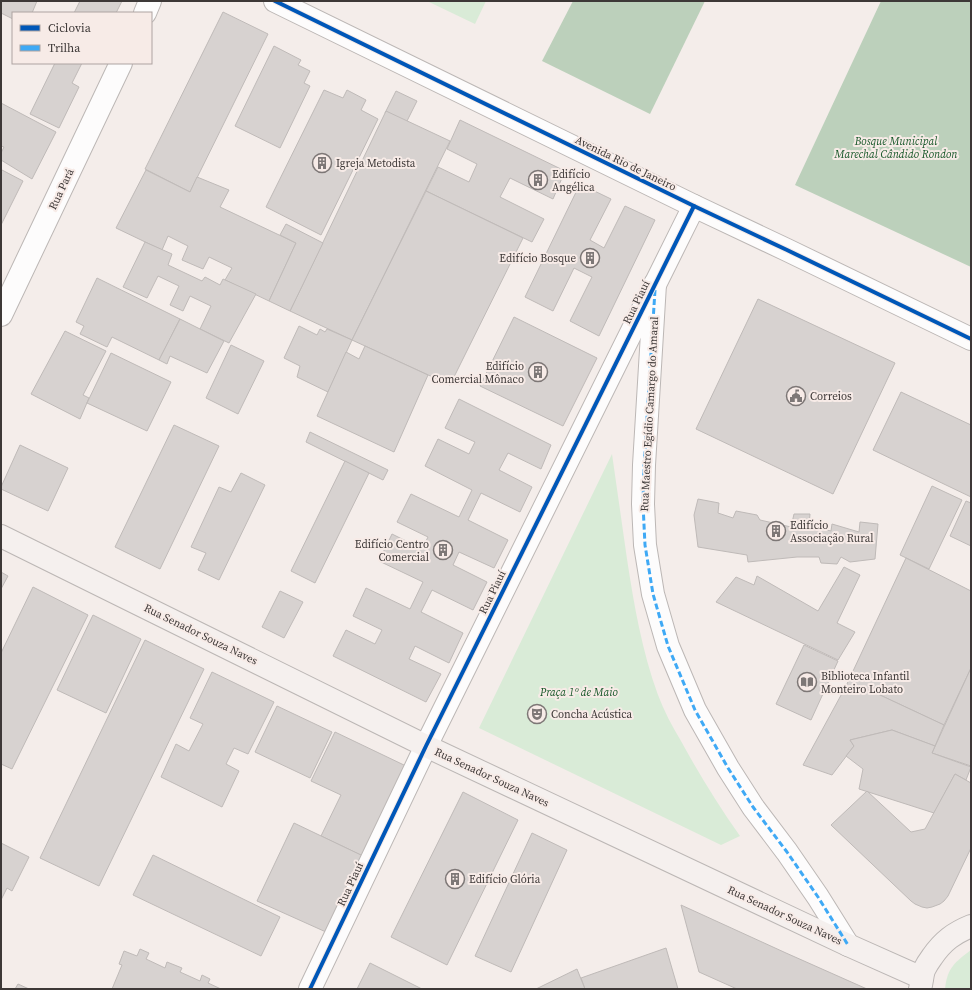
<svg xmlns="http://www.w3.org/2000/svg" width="972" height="990" font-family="'Source Serif 4',serif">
<rect width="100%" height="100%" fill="#f4edea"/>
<g fill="#d9ebd7">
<polygon points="427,1 486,1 475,24"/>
<path d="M612,454C617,489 622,524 627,559C634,605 642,651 658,695C664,711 672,726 681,741C699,774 718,805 740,836L721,845L479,728Z"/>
<path d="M971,950V989H945C947,968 955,962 971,950Z"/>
</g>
<g fill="#bcd0bb">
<polygon points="573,1 705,1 650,114 542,61"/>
<polygon points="881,1 971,1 971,267 795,185"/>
</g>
<g fill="#d7d2d0" stroke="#bfbab8">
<polygon points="1,1 37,1 32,13 13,13 13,19 1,13"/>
<polygon points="80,1 122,1 116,13 74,13"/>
<polygon points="223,12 268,34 190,192 145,169"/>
<polygon points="274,46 301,60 298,65 310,71 304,83 310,86 280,148 235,126"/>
<polygon points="55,63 82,63 72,83 79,87 59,128 30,114"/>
<polygon points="324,90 343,98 347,90 366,100 361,110 378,119 321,235 266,207"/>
<polygon points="396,91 417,101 406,123 385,113"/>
<polygon points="1,103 56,132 32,179 1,160 1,153 4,147 1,146"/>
<polygon points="386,111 450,141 352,340 290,311"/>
<polygon points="460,120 565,171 553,199 510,178 500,197 544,219 532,242 426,191 438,167 469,182 477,164 447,149"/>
<polygon points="2,170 23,181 1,225 1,172"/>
<polygon points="146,170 190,192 197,177 229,190 220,207 296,243 269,301 225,280 232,268 209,257 203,269 182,260 188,246 168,236 162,250 116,228"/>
<polygon points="580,184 611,199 590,240 604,248 625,206 655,220 599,336 570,321 592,277 574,268 553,311 525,297"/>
<polygon points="426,191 523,238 450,385 352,340"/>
<polygon points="286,224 323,243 290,311 269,301 296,243 280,235"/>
<polygon points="145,242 172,254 168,265 202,281 205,277 220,285 223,279 256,294 229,343 200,329 211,306 190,296 183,311 170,305 179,286 158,276 147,298 123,287"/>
<polygon points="97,278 180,319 159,360 112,337 107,347 80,334 84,326 76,322"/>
<polygon points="758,299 895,363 833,494 696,429"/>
<polygon points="514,317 597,358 563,426 480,386"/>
<polygon points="180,319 224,341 207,373 170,356 167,364 159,360"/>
<polygon points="299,326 317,335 320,329 325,332 327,329 352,340 328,392 297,377 300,366 284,358"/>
<polygon points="65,331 106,351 83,395 89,398 80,419 31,394"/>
<polygon points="231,345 264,361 238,414 206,398"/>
<polygon points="365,346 428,375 394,452 317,416 346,352 359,359"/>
<polygon points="111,353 171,382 147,431 87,403"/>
<polygon points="901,392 971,425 971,497 873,450"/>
<polygon points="459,399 551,445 541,469 508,453 499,470 532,487 520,512 481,493 468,520 508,540 494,568 459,552 453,565 487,582 473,610 432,590 421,612 463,633 449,663 415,646 409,659 441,674 426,702 333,656 346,630 375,644 382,630 353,616 366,588 410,609 423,582 379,561 392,534 422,549 428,537 397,522 411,494 459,517 472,490 425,466 438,439 469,454 475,442 445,428"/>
<polygon points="174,425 219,446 160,569 115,547"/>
<polygon points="310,432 388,470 383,480 306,442"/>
<polygon points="20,445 68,468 48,511 1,489 1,487"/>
<polygon points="345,461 369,473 315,583 291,571"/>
<polygon points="241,473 265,485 219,580 198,570 206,553 191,547 219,487 231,492"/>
<polygon points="932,486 962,500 929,569 900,555"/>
<polygon points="698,499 719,503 718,513 733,518 736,511 757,515 760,520 791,527 794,514 810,514 809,526 831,531 832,524 859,532 860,522 878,524 875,559 850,562 841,557 837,564 821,563 819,557 797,557 748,562 747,555 698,547 694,515"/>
<polygon points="966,501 971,503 971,546 950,536"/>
<polygon points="906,558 971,591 971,668 944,725 865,688 863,693 846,686"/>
<polygon points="844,567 860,575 837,623 855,632 838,660 716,602 736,577 754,585 757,576 818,611"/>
<polygon points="1,572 8,576 1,589"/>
<polygon points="33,587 88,615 12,769 1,764 1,653"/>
<polygon points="280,591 303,602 284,638 262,627"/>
<polygon points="93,615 141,639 106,713 57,690"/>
<polygon points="145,640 204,669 99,886 40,858"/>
<polygon points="804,645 838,661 811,720 776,704"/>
<polygon points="971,668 971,766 932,753"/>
<polygon points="212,672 274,702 248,754 234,748 226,764 239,771 222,807 161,777 176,744 189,751 203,724 190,718"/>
<polygon points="846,686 863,693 865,688 944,725 935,746 892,730 850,740 854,746 832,775 803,765"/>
<polygon points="277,706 332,732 310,778 255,752"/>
<polygon points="892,730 935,746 932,753 971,767 966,780 955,774 934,813 859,789 863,769 846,756 854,746 850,740"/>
<polygon points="335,732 406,766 363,856 321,836 341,795 311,781"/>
<polygon points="955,774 971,783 971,848 948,896 944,901 940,904 932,907 927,908 922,907 915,904 911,901 831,825 867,791 911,832 925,829"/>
<polygon points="463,792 518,820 447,965 391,937"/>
<polygon points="294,823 363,856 326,932 257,901"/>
<polygon points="532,833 567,850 511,972 475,956"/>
<polygon points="1,843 29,857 12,891 7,888 1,900"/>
<polygon points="153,855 280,917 261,956 133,895"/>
<polygon points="681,905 786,953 867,989 737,989 699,972"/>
<polygon points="666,948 678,989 585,989 581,978"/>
<polygon points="140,949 149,953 146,959 165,968 167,962 182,968 180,972 200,981 202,975 210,979 208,983 221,989 112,989 122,965 119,964 124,951 137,956"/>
<polygon points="370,963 422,989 357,989"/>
<polygon points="577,969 585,989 536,989"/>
<polygon points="18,984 29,989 15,989"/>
</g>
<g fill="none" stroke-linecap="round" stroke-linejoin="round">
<g stroke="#bcb7b5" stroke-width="24">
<polyline id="minor" points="655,284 644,465 643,504 645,545 653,594 668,646 695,710 728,768 753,807 787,852 818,897 848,945"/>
</g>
<g stroke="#bcb7b5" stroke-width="24">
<g id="tertiary">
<polyline points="275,1 694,206 787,250 971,339"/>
<polyline points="145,13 150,1"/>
<polyline points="1,315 121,63"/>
<polyline points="310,989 426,746 694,206"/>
</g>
</g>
<g stroke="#bcb7b5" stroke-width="24">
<g id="secondary">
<polyline points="1,536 426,746 848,945 922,978"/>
<path d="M920,989C922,983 922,976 924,970C926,966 929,961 932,957C943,941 954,933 971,926"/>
</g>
</g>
<use href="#minor" stroke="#fdfcfc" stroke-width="22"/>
<use href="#tertiary" stroke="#fdfcfc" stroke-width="22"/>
<use href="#secondary" stroke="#f5f0ee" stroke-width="22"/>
<polyline stroke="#3fa9f5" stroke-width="3" stroke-dasharray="6 3" stroke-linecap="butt" points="655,290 644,465 643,504 645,545 653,594 668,646 695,710 728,768 753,807 787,852 818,897 848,945"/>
<g stroke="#f7ebe7" stroke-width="6">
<g id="cycleway">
<polyline points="275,1 694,206 787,250 971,339"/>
<polyline points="310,989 426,746 694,206"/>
</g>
</g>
<use href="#cycleway" stroke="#0057b8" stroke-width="4"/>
</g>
<defs>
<g id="building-ring" transform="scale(1)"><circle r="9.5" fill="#f7ebe7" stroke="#7d7776" stroke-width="1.5"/><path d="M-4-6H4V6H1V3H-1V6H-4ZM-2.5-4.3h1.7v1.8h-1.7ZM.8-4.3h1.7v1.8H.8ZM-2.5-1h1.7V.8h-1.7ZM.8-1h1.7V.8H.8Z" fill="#7d7776"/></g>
<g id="civic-ring" transform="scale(1)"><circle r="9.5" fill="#f7ebe7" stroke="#7d7776" stroke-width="1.5"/><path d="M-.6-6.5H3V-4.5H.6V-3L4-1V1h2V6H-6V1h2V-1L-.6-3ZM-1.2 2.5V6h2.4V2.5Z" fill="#7d7776"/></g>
<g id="library-ring" transform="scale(1)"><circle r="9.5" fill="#f7ebe7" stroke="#7d7776" stroke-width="1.5"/><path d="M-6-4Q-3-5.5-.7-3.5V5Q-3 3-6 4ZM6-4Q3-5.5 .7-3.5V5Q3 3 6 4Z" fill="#7d7776"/></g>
<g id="theatre-ring" transform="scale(1)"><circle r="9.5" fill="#f7ebe7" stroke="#7d7776" stroke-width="1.5"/><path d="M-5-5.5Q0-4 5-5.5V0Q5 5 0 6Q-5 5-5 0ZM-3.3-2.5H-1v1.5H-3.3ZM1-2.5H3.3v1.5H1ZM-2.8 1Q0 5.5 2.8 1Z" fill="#7d7776"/></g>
</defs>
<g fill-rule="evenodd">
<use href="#building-ring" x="322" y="163"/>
<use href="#building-ring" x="538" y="180"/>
<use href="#building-ring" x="590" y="258"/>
<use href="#building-ring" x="538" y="372"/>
<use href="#civic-ring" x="796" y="396"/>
<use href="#building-ring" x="776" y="531"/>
<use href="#building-ring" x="443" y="550"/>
<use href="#library-ring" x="807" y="682"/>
<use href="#theatre-ring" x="537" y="714"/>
<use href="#building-ring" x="455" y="879"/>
</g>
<g text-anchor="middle" stroke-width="4" stroke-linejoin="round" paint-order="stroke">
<g font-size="11" font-style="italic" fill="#165728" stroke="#f7ebe7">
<text x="896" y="145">Bosque Municipal<tspan x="896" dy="13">Marechal Cândido Rondon</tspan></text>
<text x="579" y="696">Praça 1º de Maio</text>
</g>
<g font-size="11" fill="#3d3837" stroke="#f7ebe7" text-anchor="start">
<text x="336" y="167">Igreja Metodista</text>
<text x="552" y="178">Edifício<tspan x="552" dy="13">Angélica</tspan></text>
<text x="576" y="262" text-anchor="end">Edifício Bosque</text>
<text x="524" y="370" text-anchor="end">Edifício<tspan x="524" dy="13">Comercial Mônaco</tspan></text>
<text x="810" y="400">Correios</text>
<text x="790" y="529">Edifício<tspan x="790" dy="13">Associação Rural</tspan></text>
<text x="429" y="548" text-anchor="end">Edifício Centro<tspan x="429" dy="13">Comercial</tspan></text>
<text x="821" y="680">Biblioteca Infantil<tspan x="821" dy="13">Monteiro Lobato</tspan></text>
<text x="551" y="718">Concha Acústica</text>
<text x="469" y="883">Edifício Glória</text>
</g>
<g font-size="11" fill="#3d3837" stroke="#f7ebe7">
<text transform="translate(626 163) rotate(26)" y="4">Avenida Rio de Janeiro</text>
<text transform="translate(61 189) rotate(-65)" y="4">Rua Pará</text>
<text transform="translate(636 302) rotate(-64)" y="4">Rua Piauí</text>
<text transform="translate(649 414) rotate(-87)" y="4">Rua Maestro Egídio Camargo do Amaral</text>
<text transform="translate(492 592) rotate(-64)" y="4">Rua Piauí</text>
<text transform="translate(201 634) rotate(26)" y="4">Rua Senador Souza Naves</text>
<text transform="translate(492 777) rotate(25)" y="4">Rua Senador Souza Naves</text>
<text transform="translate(350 884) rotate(-65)" y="4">Rua Piauí</text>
<text transform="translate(785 915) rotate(25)" y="4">Rua Senador Souza Naves</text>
</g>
</g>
<rect width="972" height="990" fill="none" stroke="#3d3837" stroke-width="4"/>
<rect x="12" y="12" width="140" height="52" fill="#f7ebe7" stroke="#ada3a1"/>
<rect x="20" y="25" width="20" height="6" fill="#0057b8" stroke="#ada3a1"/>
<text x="48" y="32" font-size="12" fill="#3d3837">Ciclovia</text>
<rect x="20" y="45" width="20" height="6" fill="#3fa9f5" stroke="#ada3a1"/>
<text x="48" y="52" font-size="12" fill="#3d3837">Trilha</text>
</svg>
